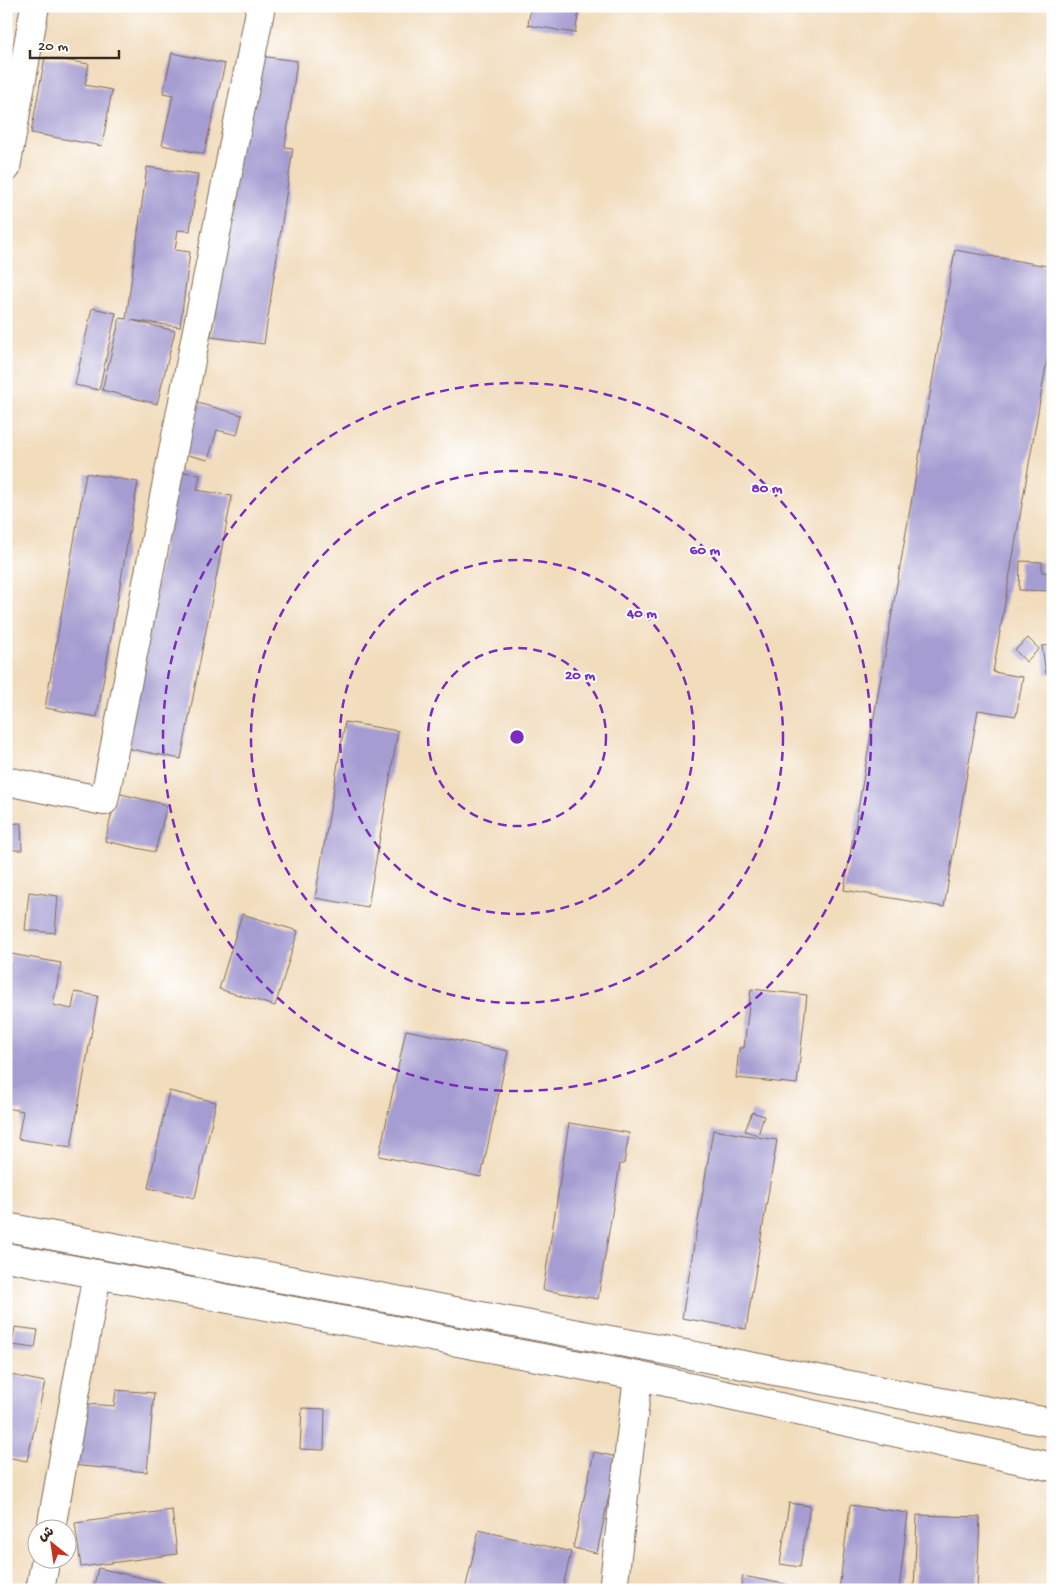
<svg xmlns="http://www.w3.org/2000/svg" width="1059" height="1596" font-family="'Gochi Hand','Playpen Sans Arabic',sans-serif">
<rect width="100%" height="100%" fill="#fff"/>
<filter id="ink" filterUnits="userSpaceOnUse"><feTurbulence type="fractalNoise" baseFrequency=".02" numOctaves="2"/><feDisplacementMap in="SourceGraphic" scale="10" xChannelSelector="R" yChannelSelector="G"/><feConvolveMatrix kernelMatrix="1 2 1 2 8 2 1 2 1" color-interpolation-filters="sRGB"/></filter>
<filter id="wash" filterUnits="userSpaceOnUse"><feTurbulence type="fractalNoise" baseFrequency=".0096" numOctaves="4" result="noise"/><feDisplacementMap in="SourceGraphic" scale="20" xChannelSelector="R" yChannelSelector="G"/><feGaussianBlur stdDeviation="1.12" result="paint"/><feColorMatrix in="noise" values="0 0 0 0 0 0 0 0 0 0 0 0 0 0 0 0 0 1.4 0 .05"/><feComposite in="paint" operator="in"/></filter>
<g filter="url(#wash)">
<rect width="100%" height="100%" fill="#f1dcbc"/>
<g id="blocks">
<g fill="#a59dd1">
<polygon points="531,6 580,6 575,33 528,25"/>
<polygon points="172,53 225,64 204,154 162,145 173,95 163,93"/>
<polygon points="252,55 297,61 285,147 293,148 264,344 211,337"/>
<polygon points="45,57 89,64 85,85 112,90 102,146 31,133"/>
<polygon points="147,167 198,174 190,231 178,230 175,250 190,252 180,327 131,320 175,331 157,404 102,390 120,318 126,319"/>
<polygon points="955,250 1053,267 1053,325 993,672 1023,677 1016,716 978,710 944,907 844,890"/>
<polygon points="92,308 116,313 99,390 75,385"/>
<polygon points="194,402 242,415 237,435 217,430 208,460 180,453"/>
<polygon points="178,471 200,475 197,490 232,496 181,759 125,748"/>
<polygon points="86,473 138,482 97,717 45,708"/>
<polygon points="1020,561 1042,562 1042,572 1053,573 1053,591 1019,590"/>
<polygon points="1028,638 1039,649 1026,662 1015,650"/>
<polygon points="1053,645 1053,673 1046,674 1042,646"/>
<polygon points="345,722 398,731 368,907 315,898"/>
<polygon points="117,793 167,805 155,852 105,841"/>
<polygon points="21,823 22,850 6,850 6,824"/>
<polygon points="29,892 58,896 55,933 25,930"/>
<polygon points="242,914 298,931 275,1006 219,989"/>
<polygon points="11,954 61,963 53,1005 72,1009 75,992 98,996 71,1147 18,1139 23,1111 6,1108 6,981"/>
<polygon points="751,989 807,995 797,1084 736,1078 739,1048 744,1048"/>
<polygon points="406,1030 508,1051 481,1177 379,1156"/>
<polygon points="169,1091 216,1102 195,1198 148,1188"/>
<polygon points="752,1112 764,1116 758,1135 745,1131"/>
<polygon points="569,1123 629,1133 624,1164 620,1164 598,1299 543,1290"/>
<polygon points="713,1130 777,1140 746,1329 682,1318"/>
<polygon points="15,1327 38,1330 35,1348 12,1345"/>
<polygon points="6,1359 10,1360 7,1372 6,1372"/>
<polygon points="6,1374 45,1382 27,1461 6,1457"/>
<polygon points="116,1390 154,1393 147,1472 70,1465 75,1403 114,1406"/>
<polygon points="302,1408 325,1409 324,1450 300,1449"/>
<polygon points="594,1452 617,1457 597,1553 573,1548"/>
<polygon points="789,1503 810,1506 800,1567 780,1564"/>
<polygon points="850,1505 908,1513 899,1590 839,1590"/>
<polygon points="172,1510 177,1554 81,1567 75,1523"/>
<polygon points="917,1515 980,1517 977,1590 914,1590"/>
<polygon points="479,1530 571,1552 562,1590 465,1590"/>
<polygon points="98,1568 165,1583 164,1590 93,1590"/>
<polygon points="743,1576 789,1585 788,1590 740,1590"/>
</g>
</g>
</g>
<g filter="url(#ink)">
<use href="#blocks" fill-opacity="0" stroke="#7b6855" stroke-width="1"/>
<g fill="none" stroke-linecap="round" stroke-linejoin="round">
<g stroke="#7b6855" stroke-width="30">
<g id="minor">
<polyline points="6,168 35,6"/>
<polyline points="6,781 104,801 261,6"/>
<polyline points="51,1528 97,1274"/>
<polyline points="40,1590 46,1558"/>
<polyline points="613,1590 638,1376"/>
</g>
</g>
<g stroke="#7b6855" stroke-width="30">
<g id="major">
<polyline points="6,1227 1053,1423"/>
<polyline points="6,1257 638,1376 1053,1467"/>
</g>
</g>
<use href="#minor" stroke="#fff" stroke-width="28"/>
<use href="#major" stroke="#fff" stroke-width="28"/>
</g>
</g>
<g fill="none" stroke="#7b2cbf" stroke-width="2.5" stroke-dasharray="9 6">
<circle cx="517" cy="737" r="89"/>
<circle cx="517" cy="737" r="177"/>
<circle cx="517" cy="737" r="266"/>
<circle cx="517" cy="737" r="354"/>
</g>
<circle cx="517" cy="737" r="8" fill="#7b2cbf" stroke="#fff" stroke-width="2.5"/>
<g font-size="15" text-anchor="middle" font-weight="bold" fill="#7b2cbf" stroke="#fff" stroke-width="4" stroke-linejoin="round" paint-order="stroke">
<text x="767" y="492">80 m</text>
<text x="705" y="554">60 m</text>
<text x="642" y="617">40 m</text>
<text x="580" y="679">20 m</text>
</g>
<rect width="1059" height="1596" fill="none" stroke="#fff" stroke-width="25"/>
<g transform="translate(52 1544) rotate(330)"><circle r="24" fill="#ffffff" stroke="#b1aaa5"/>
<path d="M0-4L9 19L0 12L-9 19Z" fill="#c8321e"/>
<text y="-8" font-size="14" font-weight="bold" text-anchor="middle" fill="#3b2a1e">ش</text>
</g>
<path d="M30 50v8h89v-8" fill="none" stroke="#3b2a1e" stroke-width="2.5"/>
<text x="38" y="50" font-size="15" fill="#3b2a1e" stroke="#ffffff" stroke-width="4" paint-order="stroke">20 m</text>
</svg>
